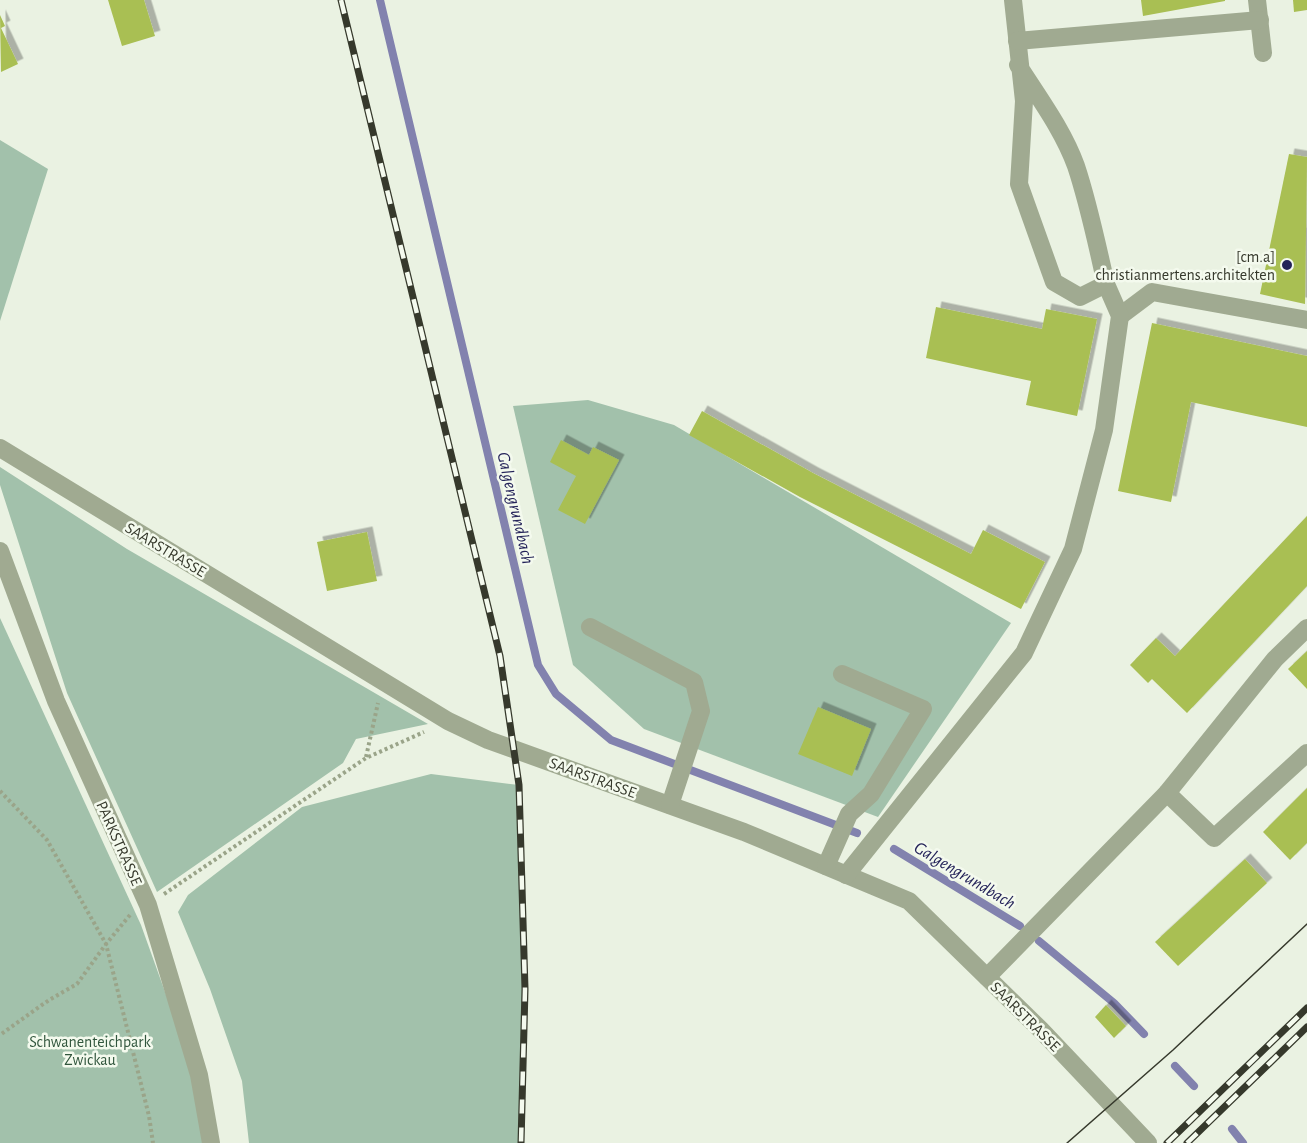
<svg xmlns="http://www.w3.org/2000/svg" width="1307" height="1143" font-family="'Alegreya Sans',sans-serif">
<defs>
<filter id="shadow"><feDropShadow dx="5.5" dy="-5.5" stdDeviation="0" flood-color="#0004"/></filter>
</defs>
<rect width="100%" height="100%" fill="#eaf2e2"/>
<g fill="#a2c1ab">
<polygon points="0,140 48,169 0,321"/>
<polygon points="588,400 674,425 1011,623 878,817 644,729 573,665 513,406"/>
<polygon points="0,467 127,549 428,724 356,739 343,763 157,892 67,693 0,485"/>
<polygon points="0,618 141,925 192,1067 207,1143 0,1143"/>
<polygon points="431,774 519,785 525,989 521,1143 249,1143 242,1081 210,989 178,912 188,895 302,807"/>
</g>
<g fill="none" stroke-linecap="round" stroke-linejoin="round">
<g stroke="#8282ae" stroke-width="8">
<polyline points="380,0 538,665 556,694 611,740 857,833"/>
<polyline points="894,849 1020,926"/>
<polyline points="1039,941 1114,1003 1144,1034"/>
<polyline points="1175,1066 1194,1086"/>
<polyline points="1232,1129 1243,1143"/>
</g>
</g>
<g fill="#a9bf53" filter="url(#shadow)">
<polygon points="108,0 144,0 155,36 122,46"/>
<polygon points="1141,0 1225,0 1225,1 1143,16"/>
<polygon points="1293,0 1307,0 1307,10 1294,12"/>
<polygon points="0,15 5,26 1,28 18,64 1,72"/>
<polygon points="1289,154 1307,157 1305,304 1260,294"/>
<polygon points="936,307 1042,329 1046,309 1097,319 1077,416 1026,405 1031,381 926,358"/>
<polygon points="1152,323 1307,356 1307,427 1191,402 1171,502 1118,491"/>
<polygon points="702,411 813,473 971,554 983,530 1045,562 1021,609 800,497 689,435"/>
<polygon points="561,440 589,455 593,447 619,460 585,524 558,510 576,476 550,462"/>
<polygon points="1307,516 1307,586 1187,713 1152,679 1148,683 1130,665 1156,638 1175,656"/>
<polygon points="367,532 377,581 327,591 317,542"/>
<polygon points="1307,651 1307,689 1288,669"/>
<polygon points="818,707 871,729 852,776 798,754"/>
<polygon points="1307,788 1307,843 1290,860 1263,832"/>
<polygon points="1245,859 1267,883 1178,966 1155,942"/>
<polygon points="1106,1005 1126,1026 1114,1038 1095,1017"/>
</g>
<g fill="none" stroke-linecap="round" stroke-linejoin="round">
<g stroke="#9aa489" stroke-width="4" stroke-dasharray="3 3" stroke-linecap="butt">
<polyline points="366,757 378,703"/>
<polyline points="0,791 47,840 106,944 77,984 49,1000 0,1035"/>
<polyline points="164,894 366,758 424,732"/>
<polyline points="130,915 106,944 149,1116 153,1143"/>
</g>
<g stroke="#a0aa91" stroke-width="18">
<path d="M1013,0L1024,101L1019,184L1054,282L1080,297L1106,284C1097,245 1089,205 1076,166C1063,130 1039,98 1018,65"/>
<polyline points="1257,0 1263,53"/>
<polyline points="1017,41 1260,20"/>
<polyline points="1120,316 1152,292 1307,320"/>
<polyline points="0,448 448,721 488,740 744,832 909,901 1041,1030 1148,1143"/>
<polyline points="0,551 56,701 148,905 199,1075 211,1143"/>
<polyline points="590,627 694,682 701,711 670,805"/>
<polyline points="1167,793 1214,838 1307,753"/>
<polyline points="826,866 849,814 871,794 923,709 842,674"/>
<polyline points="846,875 1024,653 1073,549 1104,430 1120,316 1106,284"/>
<polyline points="987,977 1167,793 1275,659 1307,628"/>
</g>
<polyline stroke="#36392c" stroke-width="1.5" points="1067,1143 1173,1050 1307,924"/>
<g stroke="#36392c" stroke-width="7">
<g id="rail">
<polyline points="341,0 500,656 519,785 525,989 521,1143"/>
<polyline points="1167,1143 1307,1008"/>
<polyline points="1187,1143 1307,1027"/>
</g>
</g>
<use href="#rail" stroke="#f4faee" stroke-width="4.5" stroke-dasharray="14" stroke-linecap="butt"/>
</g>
<circle fill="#242359" stroke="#f4faee" stroke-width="2" cx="1287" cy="265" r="6"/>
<g text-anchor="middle" stroke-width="5" stroke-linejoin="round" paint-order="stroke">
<g font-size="16" fill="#36392c" stroke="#f4faee" text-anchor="end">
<text x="1275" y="262">[cm.a]<tspan x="1275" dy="18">christianmertens.architekten</tspan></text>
</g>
<g font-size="16" fill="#36392c" stroke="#f4faee">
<text transform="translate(166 549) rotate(31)" y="6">SAARSTRASSE</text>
<text transform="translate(593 777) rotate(20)" y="6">SAARSTRASSE</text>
<text transform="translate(120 843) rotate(66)" y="6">PARKSTRASSE</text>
<text transform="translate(1026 1016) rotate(45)" y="6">SAARSTRASSE</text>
</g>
<g font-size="16" fill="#31563d" stroke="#f4faee">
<text x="90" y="1047">Schwanenteichpark<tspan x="90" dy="18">Zwickau</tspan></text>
</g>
<g font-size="18" font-style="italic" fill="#242359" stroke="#f4faee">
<text transform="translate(516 508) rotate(77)" y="6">Galgengrundbach</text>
<text transform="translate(965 875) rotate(31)" y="6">Galgengrundbach</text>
</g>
</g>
</svg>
